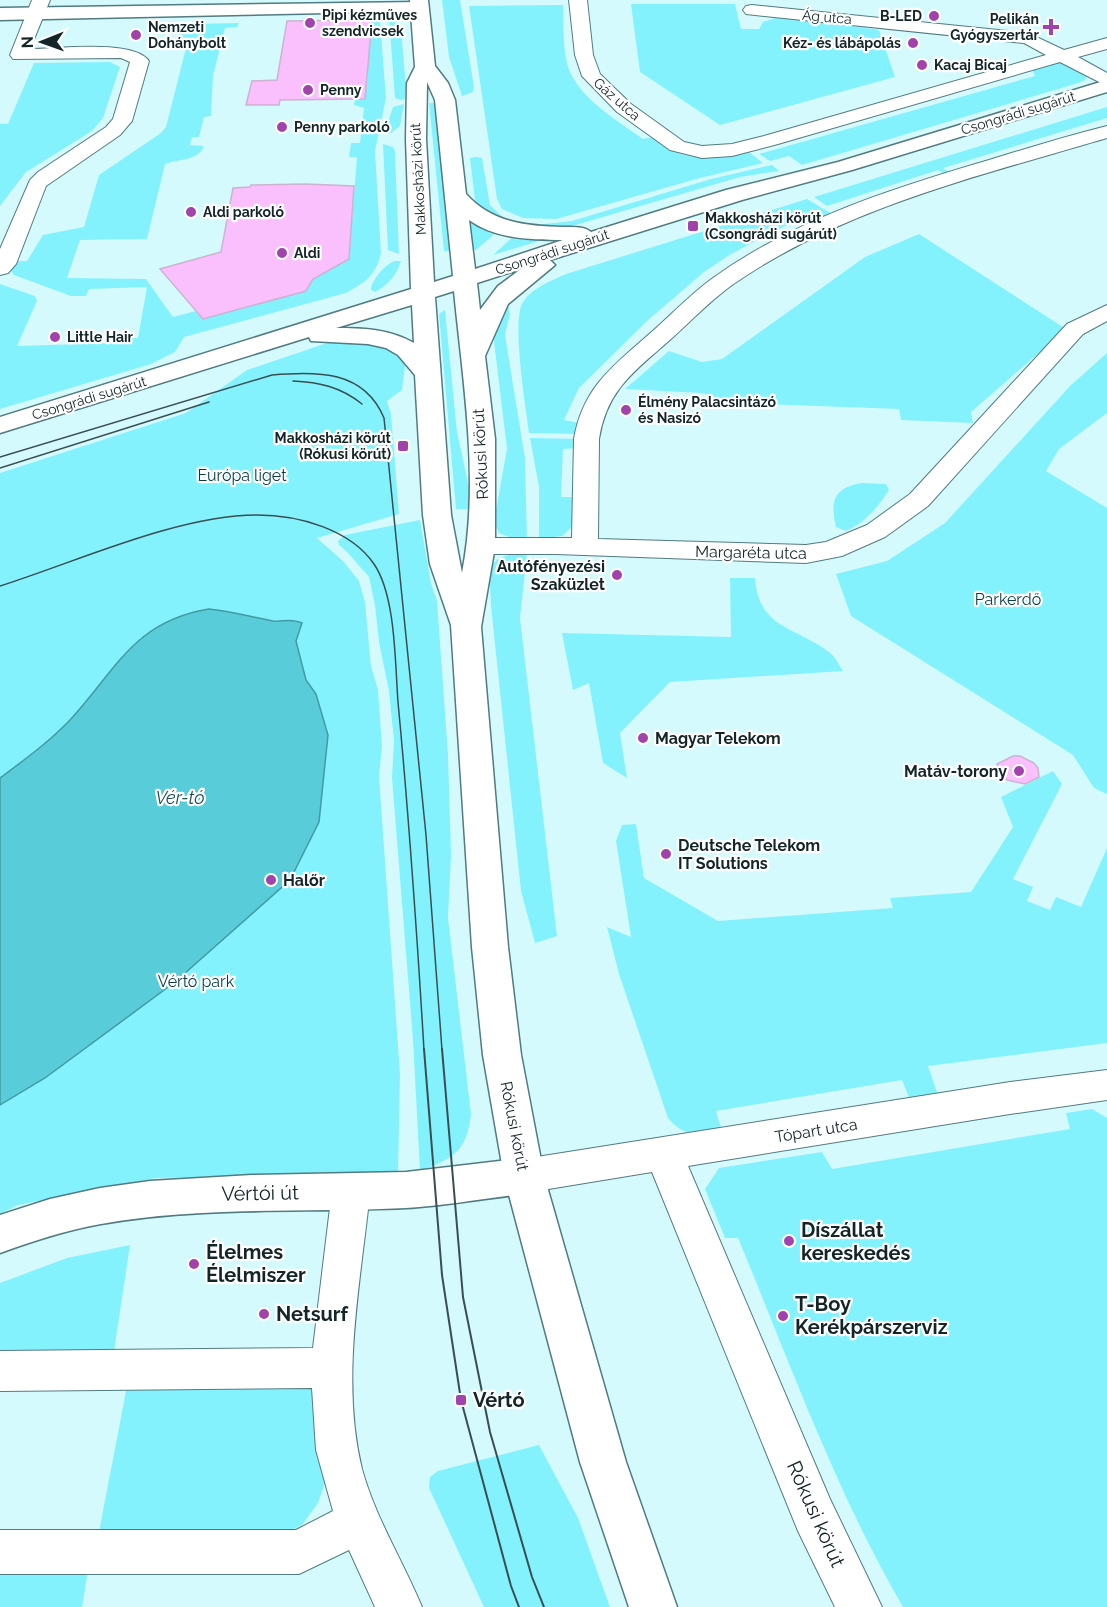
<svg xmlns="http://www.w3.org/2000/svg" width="1107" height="1607" font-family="Raleway,sans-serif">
<rect width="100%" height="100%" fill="#d5fafd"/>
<g fill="#84f2fd">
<polygon points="442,0 460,0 474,87 473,92 462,96 449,57"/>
<polygon points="631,4 735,4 741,29 759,29 763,22 782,16 879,30 895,77 720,125 640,72"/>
<path d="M563,5C564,26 562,55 571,74C586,103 617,120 643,139L653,137C660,142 669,149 677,153C700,161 727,157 749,152L763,163L700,178L556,219L523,218L502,209L497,199L469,6Z"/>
<polygon points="389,17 398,23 401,29 406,87 405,99 401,100 395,98"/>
<path d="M372,20L380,21L386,98L375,151L381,253C376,275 366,282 346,293L184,337L175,352L151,364L0,409V284L35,296L37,301L17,346L117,343L118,338H138L147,287L89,289L86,296H71L14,275L10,269L14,261H27L43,235L84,227L99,175L161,133L166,127L187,44L178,39L180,29L149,30L150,25L239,23L237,27L225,28L213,76L211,116L204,117L199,137H192L190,145L204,146C199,161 177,159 165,164L147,239L80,240L67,278L146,279L173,317L196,311L203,319L306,291L313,279L349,259L357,157H349L351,143H360L364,108L354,105L355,99L365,98L368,75H335Z"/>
<polygon points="110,62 120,67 103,118 92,131 26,172 0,206 0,124 8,124 34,63"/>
<polygon points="1059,62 1070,64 1087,74 1087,77 1084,81 1075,84 802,165 789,156 770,161 759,154 1035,76 1031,68"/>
<polygon points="429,103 435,103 450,251 444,251"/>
<polygon points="404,104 400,126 391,133 384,134 393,107"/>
<polygon points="1107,107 1107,118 943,168 952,174 948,176 938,170 827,206 814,197"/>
<polygon points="383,144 393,147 395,151 399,254 388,250"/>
<polygon points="477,157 482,158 490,205 508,222 506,224 478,206 475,200 470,158"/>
<polygon points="772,165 779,171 740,177 572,226 555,229 527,226 572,221 711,179"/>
<path d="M807,199L832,214L817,219L808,214L731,254L704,272L647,321L579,388L564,420L579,423L580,434L529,433C526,408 511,320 523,302C533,287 551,281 566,274Z"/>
<polygon points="470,221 498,231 476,250 473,250 468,222"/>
<polygon points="919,234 1066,329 971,412 973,423 901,420 899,409 735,403 702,393 625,389 669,351 702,362 722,359 865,257"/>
<polygon points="515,235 546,239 493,255"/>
<path d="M395,261H401C397,275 388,285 375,292L371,290C370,282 386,263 395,261Z"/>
<polygon points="508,304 510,314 505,335 525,458 527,539 512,538 499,533 494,521 507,449 493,333"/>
<polygon points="445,310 457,432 469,487 469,509 456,509 439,314"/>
<polygon points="346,340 390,346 406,359 402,390 387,401 391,414 399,514 317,538 344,562 359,581 365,602 371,666 378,690 382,746 379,776 400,1074 398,1175 156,1178 18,1205 0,1214 0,473 186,413 247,370 327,343"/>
<polygon points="1107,353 1107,413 1059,449 1046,471 1107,508 1107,794 1094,788 1073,755 851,616 836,574 887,561 945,523 1070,386"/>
<polygon points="530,438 579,439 578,448 563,449 561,497 576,497 573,526 562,536 539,539 539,487"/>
<path d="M862,483L886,484L889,490C877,508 866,522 846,531L836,527C830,501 833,488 862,483Z"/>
<path d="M420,520L431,583L437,601L448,754L451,855L448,918L471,1114C467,1152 453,1158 420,1171L413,1040L392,778L394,741L389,691L379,642L375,605L369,577L348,553L339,545L338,541L345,535Z"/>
<path d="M527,553L520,618L557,936L535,943L521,891L491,606C490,570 482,555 527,553Z"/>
<path d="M730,578H755C759,629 794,626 829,652C835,656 839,665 843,671L670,682L620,733L627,778L603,763L589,683L573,690L562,633L731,637Z"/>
<path d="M1053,771L1062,784L1013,879L1033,887L1027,901L1050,910L1056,897L1081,907L1107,848V1043L928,1066L938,1095L910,1100L902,1080L716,1111L722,1131C698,1135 685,1138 668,1118L619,974L607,927L631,937L616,841L622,825L636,824L644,878L718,921L893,908L890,898L971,892L1013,827L1001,797Z"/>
<path d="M1092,1109L1107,1118V1607H903C835,1490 790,1363 738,1238H725L705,1189L719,1168L822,1152L832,1169L1070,1129L1066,1113Z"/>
<polygon points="130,1245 113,1358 0,1359 0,1283 67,1258"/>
<polygon points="315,1383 326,1480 318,1503 302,1525 282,1535 98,1537 127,1386"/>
<polygon points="539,1445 578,1518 610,1607 484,1607 429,1488 430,1477 438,1471"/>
<polygon points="88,1571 82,1607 0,1607 0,1572"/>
</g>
<path fill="#58ccd8" stroke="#439aa3" stroke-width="1.5" d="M209,609C231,611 251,617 273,621C283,622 291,618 302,623L296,641L306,680L316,694L328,735L319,822L290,880L175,982L45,1078L0,1105V778C24,760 49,742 70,720C116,670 134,621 209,609Z"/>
<g fill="#fac0fe" stroke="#cdb3cf" stroke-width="1.5">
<polygon points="372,20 365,99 280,100 279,105 246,105 252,81 277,80 287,21"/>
<polygon points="305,184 354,186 349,259 313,279 306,291 203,319 160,269 221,252 233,188 250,187 251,185"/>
<polygon points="1013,756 1020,756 1034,763 1038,768 1039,777 1025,784 1007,780 1001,774 997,764"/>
</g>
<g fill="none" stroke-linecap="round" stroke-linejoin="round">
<g stroke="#517b80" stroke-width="2">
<g id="minor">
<path d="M32,0H50L30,49C57,49 134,39 149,61L132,121L120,135L46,186L16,264L8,273L0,275V249L30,180L38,172L106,127L113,119L130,62L121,58L13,59L10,55Z"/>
<polygon points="569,0 587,0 593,55 600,74 631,104 684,142 702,146 732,144 764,136 1046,55 1024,43 746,14 743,10 746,6 752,5 1028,33 1064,50 1107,38 1107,49 1078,57 1107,73 1107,86 1060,62 778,144 732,156 702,158 670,150 617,112 582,76 575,55"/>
<path d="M1107,126V138C979,176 843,208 732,285C710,301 691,321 671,339C635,371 607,389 599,439L598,539L806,545L826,542L867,525L910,494L1067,324L1107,305V321L1083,334L928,506L885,537L842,556L806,563L556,554H481L471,552L468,546L471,540L481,538H572L574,439C583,385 617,363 655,329C674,312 692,293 713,278C795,219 894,188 989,160C1028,148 1067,136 1107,126Z"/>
<polygon points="1107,1070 1107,1100 1010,1114 688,1166 830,1499 882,1607 835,1607 798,1531 652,1172 524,1193 511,1188 505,1176 511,1164 524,1159 1010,1082"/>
<path d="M351,1174L365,1179L370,1191C361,1281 340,1379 362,1469C375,1517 403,1561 422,1607H375L349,1550L299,1574H0V1530H296L333,1511L316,1450L312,1388L0,1391V1351L313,1348L332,1191L337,1179Z"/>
</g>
</g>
<g stroke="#517b80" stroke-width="3">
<g id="tertiary">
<polygon points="419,2 425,3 428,7 425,11 0,20 0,8"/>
<path d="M524,1158L538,1164L544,1176L538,1188L524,1194C485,1198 446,1206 406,1208C304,1213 202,1206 101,1224C66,1230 33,1241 0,1253V1215L50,1199L100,1188L150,1181L252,1175L406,1172Z"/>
</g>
</g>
<g stroke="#517b80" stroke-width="3">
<path id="secondary" d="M410,0H428L435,66L448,83L455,100L466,194C492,223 527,226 564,227C573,227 584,226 591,232L726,190L838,162L1107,80V92L852,170L742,200L550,260L555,265L508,304L485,356L495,439V546L481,627L508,947L521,1055L544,1176L626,1462L677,1607H629L580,1462L504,1176L483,1055L472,947L451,625L430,564L423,515L415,375L398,355L386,348L368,344L311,341L309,337L0,433V417L411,289L406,139L407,83L415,67ZM427,82L435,100L453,276L434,282L426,139ZM469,220C495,239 532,240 563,240L475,269ZM521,269L498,286L480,310L477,283ZM454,291C463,383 480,481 462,573L451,515L435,297ZM412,305L414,343C389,329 363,328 336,328Z"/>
</g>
<use href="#minor" fill="#fff" fill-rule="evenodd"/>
<use href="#tertiary" fill="#fff" fill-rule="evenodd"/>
<use href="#secondary" fill="#fff" fill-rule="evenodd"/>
<g stroke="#394e51" stroke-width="1.5">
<path d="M293,381C319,382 341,387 362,404"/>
<path d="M0,457L272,375C317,371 364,370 384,418L426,835L442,1050"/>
<polyline points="0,468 209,402"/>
<path d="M0,586C76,562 178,515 257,515C298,515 350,529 374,564C396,596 395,664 398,702C409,818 417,934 424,1050"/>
</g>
<g stroke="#394e51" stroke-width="2">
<polyline points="424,1049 442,1275 461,1400 511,1586 519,1607"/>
<polyline points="442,1049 463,1297 490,1432 532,1577 544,1607"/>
</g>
</g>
<g fill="#a243ab" stroke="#fff" stroke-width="2">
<circle cx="934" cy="16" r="6"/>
<circle cx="310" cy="23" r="6"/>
<path d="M1048 18h6v6h6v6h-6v6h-6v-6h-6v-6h6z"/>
<circle cx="136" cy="35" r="6"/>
<circle cx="913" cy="43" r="6"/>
<circle cx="922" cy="65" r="6"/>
<circle cx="308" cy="90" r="6"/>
<circle cx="282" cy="127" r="6"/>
<circle cx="191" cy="212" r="6"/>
<rect x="687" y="220" width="12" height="12" rx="3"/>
<circle cx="282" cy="253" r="6"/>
<circle cx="55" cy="337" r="6"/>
<circle cx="626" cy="410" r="6"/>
<rect x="397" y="440" width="12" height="12" rx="3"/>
<circle cx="617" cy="575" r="6"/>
<circle cx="643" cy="738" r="6"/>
<circle cx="1019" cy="771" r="6"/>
<circle cx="666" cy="854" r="6"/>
<circle cx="271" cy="880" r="6"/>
<circle cx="789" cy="1241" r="6"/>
<circle cx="194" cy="1264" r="6"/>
<circle cx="264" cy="1314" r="6"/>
<circle cx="783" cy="1316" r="6"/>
<rect x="455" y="1394" width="12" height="12" rx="3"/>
</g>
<g text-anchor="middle" stroke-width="4.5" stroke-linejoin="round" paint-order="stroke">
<g font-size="14" font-weight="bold" fill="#132527" stroke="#fff" text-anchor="start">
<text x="322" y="20">Pipi kézműves<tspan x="322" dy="16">szendvicsek</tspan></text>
<text x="922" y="21" text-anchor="end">B-LED</text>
<text x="1039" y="24" text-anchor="end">Pelikán<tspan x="1039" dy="16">Gyógyszertár</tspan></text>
<text x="148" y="32">Nemzeti<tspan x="148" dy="16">Dohánybolt</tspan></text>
<text x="901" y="48" text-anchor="end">Kéz- és lábápolás</text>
<text x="934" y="70">Kacaj Bicaj</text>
<text x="320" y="95">Penny</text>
<text x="294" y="132">Penny parkoló</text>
<text x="203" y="217">Aldi parkoló</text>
<text x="705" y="223">Makkosházi körút<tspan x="705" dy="16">(Csongrádi sugárút)</tspan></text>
<text x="294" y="258">Aldi</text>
<text x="67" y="342">Little Hair</text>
<text x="638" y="407">Élmény Palacsintázó<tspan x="638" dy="16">és Nasizó</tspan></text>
<text x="391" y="443" text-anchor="end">Makkosházi körút<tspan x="391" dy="16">(Rókusi körút)</tspan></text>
</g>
<g font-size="14" fill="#132527" stroke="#fff">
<text transform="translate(827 17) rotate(5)" y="5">Ág utca</text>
<text transform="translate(617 99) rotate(41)" y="5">Gáz utca</text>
<text transform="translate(1018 113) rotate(-17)" y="5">Csongrádi sugárút</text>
<text transform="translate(418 179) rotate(-93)" y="5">Makkosházi körút</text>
<text transform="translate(552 252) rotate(-18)" y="5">Csongrádi sugárút</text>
<text transform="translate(89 398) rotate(-17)" y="5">Csongrádi sugárút</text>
</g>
<g font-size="16" fill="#132527" stroke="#fff">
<text transform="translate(480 454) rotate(-93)" y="6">Rókusi körút</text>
<text transform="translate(751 552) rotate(1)" y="6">Margaréta utca</text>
<text transform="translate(515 1126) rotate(79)" y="6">Rókusi körút</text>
<text transform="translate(816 1130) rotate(-9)" y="6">Tópart utca</text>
</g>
<g font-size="16" fill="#053d42" stroke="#fff">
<text x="242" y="481">Európa liget</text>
<text x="1008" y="605">Parkerdő</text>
<text x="196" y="987">Vértó park</text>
</g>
<g font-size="16" font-weight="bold" fill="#132527" stroke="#fff" text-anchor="start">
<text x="605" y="572" text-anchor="end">Autófényezési<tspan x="605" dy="18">Szaküzlet</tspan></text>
<text x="655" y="744">Magyar Telekom</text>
<text x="1007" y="777" text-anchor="end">Matáv-torony</text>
<text x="678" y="851">Deutsche Telekom<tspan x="678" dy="18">IT Solutions</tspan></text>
<text x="283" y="886">Halőr</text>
</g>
<g font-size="18" font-style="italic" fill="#1a4d52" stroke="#fff">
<text x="180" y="804">Vér-tó</text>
</g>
<g font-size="20" fill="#132527" stroke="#fff">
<text transform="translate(260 1193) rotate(-1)" y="7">Vértói út</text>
<text transform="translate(816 1514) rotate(66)" y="7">Rókusi körút</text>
</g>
<g font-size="20" font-weight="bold" fill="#132527" stroke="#fff" text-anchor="start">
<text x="801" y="1237">Díszállat<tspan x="801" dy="23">kereskedés</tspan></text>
<text x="206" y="1259">Élelmes<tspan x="206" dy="23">Élelmiszer</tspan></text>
<text x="795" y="1311">T-Boy<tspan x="795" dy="23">Kerékpárszerviz</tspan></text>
<text x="276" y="1321">Netsurf</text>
<text x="473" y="1407">Vértó</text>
</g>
</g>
<g transform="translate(42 42) rotate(269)" stroke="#ffffff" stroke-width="4.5" paint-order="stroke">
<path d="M0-4.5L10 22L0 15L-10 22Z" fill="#132527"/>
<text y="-9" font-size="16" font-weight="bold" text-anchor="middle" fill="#132527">N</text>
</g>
</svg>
